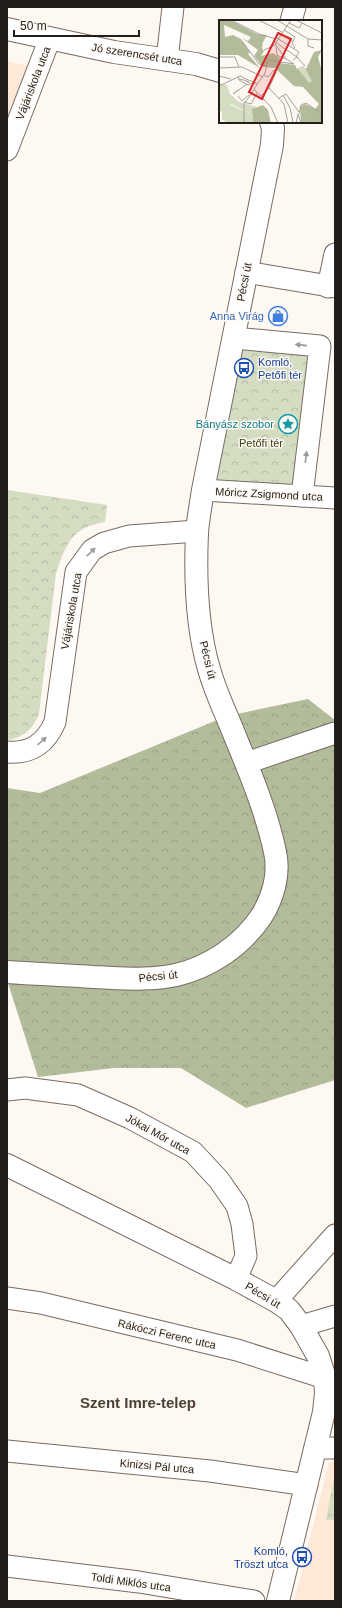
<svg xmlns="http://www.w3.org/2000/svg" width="342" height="1608" font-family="Arial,sans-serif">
<defs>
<pattern id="grass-tufts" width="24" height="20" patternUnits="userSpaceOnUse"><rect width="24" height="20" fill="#d4dcc2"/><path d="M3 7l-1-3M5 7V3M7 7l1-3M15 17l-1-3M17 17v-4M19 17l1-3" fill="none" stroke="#b6bca6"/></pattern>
<pattern id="forest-crowns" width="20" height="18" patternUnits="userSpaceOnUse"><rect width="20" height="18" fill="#b2bc9b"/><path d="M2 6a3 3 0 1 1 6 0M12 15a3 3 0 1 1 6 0" fill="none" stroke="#99a185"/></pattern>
<pattern id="park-crowns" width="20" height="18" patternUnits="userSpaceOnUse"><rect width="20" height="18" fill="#d4dcc2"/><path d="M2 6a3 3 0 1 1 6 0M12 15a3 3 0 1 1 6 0" fill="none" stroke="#b6bca6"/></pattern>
</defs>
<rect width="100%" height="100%" fill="#fef8f3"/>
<g fill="#fee8d7">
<polygon points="7,61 28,66 7,121"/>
<polygon points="329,1462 335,1462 335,1601 294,1601"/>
</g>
<polygon fill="url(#grass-tufts)" points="335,1473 335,1520 326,1520"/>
<polygon fill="url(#forest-crowns)" points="308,699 335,720 335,1080 246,1108 181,1068 114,1068 38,1077 7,980 7,788 40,793 227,716"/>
<g fill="url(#park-crowns)">
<polygon points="234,338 320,346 302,496 203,490"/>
<path d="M7,490L107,505L105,522C71,528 67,543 56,573L39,714C33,729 24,738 7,740Z"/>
</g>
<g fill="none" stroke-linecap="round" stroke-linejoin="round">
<g stroke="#786b61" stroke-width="23">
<g id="minor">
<polyline points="291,21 295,7"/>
<polyline points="167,60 173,7"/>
<polyline points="7,150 50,38"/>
<polyline points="246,272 335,287"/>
<polyline points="328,287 335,254"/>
<polyline points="234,338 320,346 302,496"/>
<polyline points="203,490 335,498"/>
<path d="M7,752C31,754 46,743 55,722L76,572L92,550L104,543L129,536L197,531"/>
<polyline points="246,763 335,733"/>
<polyline points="7,1090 25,1088 78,1095 130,1118 193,1152 219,1180 237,1206 242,1224 246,1256 236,1279"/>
<polyline points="7,1298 41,1303 237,1350 325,1378"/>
<polyline points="276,1301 335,1235"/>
<polyline points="301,1326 335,1316"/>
<polyline points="315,1448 335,1448"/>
<polyline points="7,1451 210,1471 307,1485"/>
<polyline points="7,1566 139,1582 254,1601"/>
</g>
</g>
<g stroke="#786b61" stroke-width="24">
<g id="major">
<polyline points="7,29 114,52 196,64 220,71"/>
<path d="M7,972C36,974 65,975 94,977C121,978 150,981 176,975C210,967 241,946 261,917C273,898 280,874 275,852C266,808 245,761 228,719C221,703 214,687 209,669C196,625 195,578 197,533C198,518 201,504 203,490L272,145L273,128L271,122"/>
<polyline points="7,1165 236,1279 276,1301 289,1310 301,1326 318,1356 325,1378 326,1393 324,1412 278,1601"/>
</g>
</g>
<use href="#minor" stroke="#fff" stroke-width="21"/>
<use href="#major" stroke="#fff" stroke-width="22"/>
</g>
<defs><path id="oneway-solid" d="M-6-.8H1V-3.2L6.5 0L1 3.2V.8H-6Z"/></defs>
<g fill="#9c9a98">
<use href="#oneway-solid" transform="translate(301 345) rotate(-174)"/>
<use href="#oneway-solid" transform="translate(306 457) rotate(-83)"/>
<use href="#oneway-solid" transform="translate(91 552) rotate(-44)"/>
<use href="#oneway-solid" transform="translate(42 741) rotate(-42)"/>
</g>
<defs>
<g id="shop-ring" transform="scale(1)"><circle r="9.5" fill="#fef8f3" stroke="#3f7fe0" stroke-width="1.5"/><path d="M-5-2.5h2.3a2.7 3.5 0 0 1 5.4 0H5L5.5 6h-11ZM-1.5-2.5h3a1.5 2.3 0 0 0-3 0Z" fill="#3f7fe0"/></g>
<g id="bus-ring" transform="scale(1)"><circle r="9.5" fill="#fef8f3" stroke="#1a4fb4" stroke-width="1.5"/><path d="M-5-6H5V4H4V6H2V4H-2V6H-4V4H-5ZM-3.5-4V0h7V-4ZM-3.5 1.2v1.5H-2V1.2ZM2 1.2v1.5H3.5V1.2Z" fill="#1a4fb4"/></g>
<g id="sight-ring" transform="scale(1)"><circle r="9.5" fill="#fef8f3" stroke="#0f9aa8" stroke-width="1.5"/><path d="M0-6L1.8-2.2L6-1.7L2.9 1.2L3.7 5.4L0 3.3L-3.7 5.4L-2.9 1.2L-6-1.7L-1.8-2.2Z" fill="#0f9aa8"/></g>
</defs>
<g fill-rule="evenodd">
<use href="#shop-ring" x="278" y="316"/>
<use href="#bus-ring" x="244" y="368"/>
<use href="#sight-ring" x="288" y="424"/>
<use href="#bus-ring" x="302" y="1557"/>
</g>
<g text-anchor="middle" stroke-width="3" stroke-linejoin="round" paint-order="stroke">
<g font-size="11" fill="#231e1a" stroke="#fef8f3">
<text transform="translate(137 54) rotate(9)" y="4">Jó szerencsét utca</text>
<text transform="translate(33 83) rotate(-69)" y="4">Vájáriskola utca</text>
<text transform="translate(244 282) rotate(-79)" y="4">Pécsi út</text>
<text transform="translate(269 494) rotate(3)" y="4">Móricz Zsigmond utca</text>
<text transform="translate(71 611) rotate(-80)" y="4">Vájáriskola utca</text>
<text transform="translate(208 660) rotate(76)" y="4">Pécsi út</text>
<text transform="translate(158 976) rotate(-6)" y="4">Pécsi út</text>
<text transform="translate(158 1134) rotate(29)" y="4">Jókai Mór utca</text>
<text transform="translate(263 1295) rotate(31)" y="4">Pécsi út</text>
<text transform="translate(167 1334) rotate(13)" y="4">Rákóczi Ferenc utca</text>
<text transform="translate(157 1466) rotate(5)" y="4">Kinizsi Pál utca</text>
<text transform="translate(131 1582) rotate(8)" y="4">Toldi Miklós utca</text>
</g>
<g font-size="11" fill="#366cbe" stroke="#fef8f3" text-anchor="end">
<text x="264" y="320">Anna Virág</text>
</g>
<g font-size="11" fill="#164399" stroke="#fef8f3" text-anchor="start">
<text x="258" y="366">Komló,<tspan x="258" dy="13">Petőfi tér</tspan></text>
<text x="288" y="1555" text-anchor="end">Komló,<tspan x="288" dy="13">Tröszt utca</tspan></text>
</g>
<g font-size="11" fill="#0d838f" stroke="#fef8f3" text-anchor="end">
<text x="274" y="428">Bányász szobor</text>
</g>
<g font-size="11" fill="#37430e" stroke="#fef8f3">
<text x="261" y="447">Petőfi tér</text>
</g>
<g font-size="15" font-weight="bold" fill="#4d4137" stroke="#fef8f3">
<text x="138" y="1408">Szent Imre-telep</text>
</g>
</g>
<g transform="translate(219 20)">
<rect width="103" height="103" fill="#fef8f3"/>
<path d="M0,63L8,65L11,74L20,82L38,87L33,89L34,95L12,84L3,92L0,90Z" fill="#d4dcc2"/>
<path d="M0,0H11L38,14L48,15L44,22L43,28L45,31L42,36L54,33L61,38L60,43L76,45L78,49L84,46L87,49L95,32L103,30L99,37L103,52V103H82L81,87L86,84L96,89L100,84L84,67L75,66L56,48L44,47L35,36L39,30L23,18L29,21L32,17L5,5L6,17L14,15L22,19L31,32L29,34L41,48L19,35H0ZM44,85L49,90L52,103H34L33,89Z" fill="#b2bc9b"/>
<path d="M84,46L87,50L93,61L90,63L79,49Z" fill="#d4dcc2"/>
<path d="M9,84L34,95V103H8L3,99V92Z" fill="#d4dcc2"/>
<path fill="none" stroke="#a6a19c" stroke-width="1" d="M12,0L40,14L57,19M40,0L63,12M58,0L89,19L103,20M77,0L103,13M70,3L80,8L83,3M65,10L76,17L73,24L76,28M62,14L74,22M58,18L80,32L77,37M89,19V26L95,28M23,21L40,44L47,46M56,22L78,37L74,40M57,27L58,35L66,39M45,30L56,25M0,37H16L20,47M78,37L86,46M0,48L23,47L44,57M0,56L12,59M19,57L20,60L29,65L36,62M20,59L25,60L27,61H28L30,62V63L27,61M0,66L21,56L38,64M50,68L65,84L69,103M19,70L14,74L28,64M64,75L71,88L74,102M19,76L23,81L30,75M42,76L50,68L57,52L55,50L49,57L45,55M60,78L67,74L80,92M25,82L32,84L38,73M80,94L82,85L87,83L103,94M25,103V84L35,70M59,103L52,87L35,69L46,53L49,40L75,44L67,39L56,24L72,0M77,103L79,94L82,103"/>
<path fill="#d62828" fill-opacity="0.15" stroke="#d62828" stroke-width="2" d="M59,13L72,19L43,79L30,72Z"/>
<rect width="103" height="103" fill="none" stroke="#231e1a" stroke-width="2"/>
</g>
<rect width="342" height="1608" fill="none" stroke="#231e1a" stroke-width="16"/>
<path d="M14 30v6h125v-6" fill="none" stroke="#231e1a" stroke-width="2"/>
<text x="20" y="30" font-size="12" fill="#231e1a" stroke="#fef8f3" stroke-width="3" paint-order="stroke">50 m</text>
</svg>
